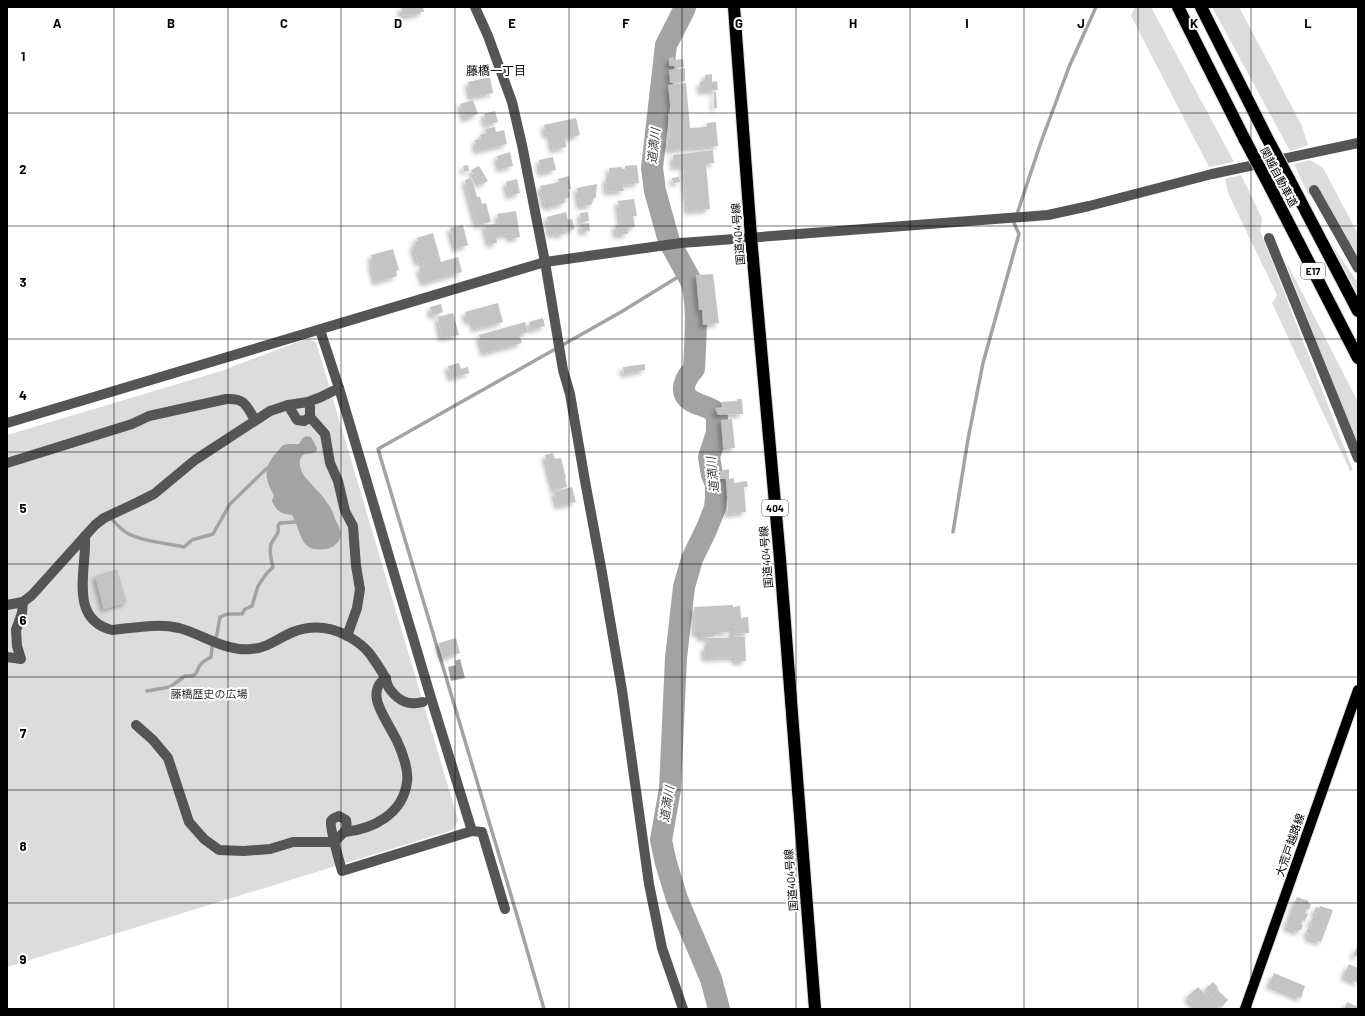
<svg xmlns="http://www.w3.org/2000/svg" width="1365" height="1016" font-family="Barlow,'Noto Sans JP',sans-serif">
<defs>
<filter id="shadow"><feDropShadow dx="-3.5" dy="3.5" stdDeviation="2" flood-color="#0004"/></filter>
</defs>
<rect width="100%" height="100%" fill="#fff"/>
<g fill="#dcdcdc">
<polygon points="1135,7 1151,7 1234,162 1209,167 1131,16"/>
<polygon points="1212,7 1239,7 1302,126 1308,145 1290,151"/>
<polygon points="1310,160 1323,168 1358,234 1358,262 1319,201 1308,194 1294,164"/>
<polygon points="1241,175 1262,218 1260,230 1353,470 1350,471 1272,303 1277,295 1228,193 1225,179"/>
<polygon points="1330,242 1358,283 1358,295"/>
<polygon points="1288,265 1358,402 1358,448 1287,266"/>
<polygon points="309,339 316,342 458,820 453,830 7,967 7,435 221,371 303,340"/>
</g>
<g fill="#a3a3a3">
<path d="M306,436L311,437L317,448L316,452C312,455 306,452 302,456C298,460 300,469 303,474C310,484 321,493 328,504C332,509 334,516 336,521C339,526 342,533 340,538C338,544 332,548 326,549C299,553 302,532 292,515C280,513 278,513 272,501L274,495C264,478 263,467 277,452C279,450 281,446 284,445C288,443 294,445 299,444L302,439Z"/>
<polygon points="460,659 465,678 451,681 448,667 456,665 455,661"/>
</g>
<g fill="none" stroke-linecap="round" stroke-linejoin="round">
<g stroke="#a3a3a3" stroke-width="3.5">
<path d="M110,517C115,523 121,530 129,534C144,542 167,543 184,547L192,540L213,534L230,504L267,468"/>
<polyline points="953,532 968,439 983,363 1019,234 1014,223 1041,142 1069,67 1096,7"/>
<path d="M147,691L170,687L185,676C201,677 194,670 202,663C205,660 208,659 211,657L212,648L217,634L220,617L227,614H242L245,609L252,606L258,586L267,573L273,567C271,560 269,552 271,544C274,537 280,534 278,526L280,523L296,522"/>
<polyline points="544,1009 516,912 378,449 621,312 686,272"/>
</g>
<path stroke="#a3a3a3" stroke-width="22" d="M685,7L684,10L666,45L652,168L655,191L669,241L691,281C699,303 695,345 694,369C686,377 678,392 690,400C697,405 707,406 714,411L717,418V433L709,457L712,475L716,484V497L715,508L707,528L692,559L684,587L676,658L670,789L661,840L666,863L677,899L711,979L719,1009"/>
</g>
<g fill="#c4c4c4" filter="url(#shadow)">
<polygon points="401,7 423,7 424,12 420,12 420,14 403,16"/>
<polygon points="674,57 674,60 683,59 684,67 674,67 674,66 669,66 669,58"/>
<polygon points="685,68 685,81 670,83 669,70"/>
<polygon points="712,74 712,82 717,81 718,90 701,91 700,82 705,82 705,75"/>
<polygon points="490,77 493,93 471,97 468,82"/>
<polygon points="686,83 690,128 707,127 707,123 716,122 718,146 668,150 667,139 670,139 668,113 671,113 668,85"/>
<polygon points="714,92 716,92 717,108 714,108"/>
<polygon points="473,100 478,114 465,119 460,104"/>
<polygon points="495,111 498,122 486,125 484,114"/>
<polygon points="576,118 580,135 565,139 566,147 553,150 550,134 546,135 544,125"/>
<polygon points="495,127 496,132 504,130 507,144 477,151 475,140 481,139 480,135 486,133 485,129"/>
<polygon points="713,150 714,163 706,164 710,209 688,211 683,165 674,167 673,155"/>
<polygon points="510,152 513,166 500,169 497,156"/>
<polygon points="553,157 556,170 541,173 539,160"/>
<polygon points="468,165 469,171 464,171 463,166"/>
<polygon points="637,165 639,183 623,185 624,191 607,192 606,178 610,178 609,168 622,167 622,169 625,169 625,166"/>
<polygon points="479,166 488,181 480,185 471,170"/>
<polygon points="569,176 571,189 568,189 570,197 564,199 565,203 549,207 548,205 545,205 540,186 559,182 558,179"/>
<polygon points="679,177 680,182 673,183 672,178"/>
<polygon points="471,178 472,182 473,182 477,197 480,197 482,204 486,203 491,222 477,225 465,180"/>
<polygon points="517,179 520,193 509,196 506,182"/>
<polygon points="597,184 596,197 594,198 591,205 580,206 577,188"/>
<polygon points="634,199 637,216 633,216 635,227 627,228 628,234 617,235 615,225 621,224 618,201"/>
<polygon points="516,211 520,237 510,239 509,234 496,236 497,243 489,244 485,225 499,223 497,214"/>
<polygon points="566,212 568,220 572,219 575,229 567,231 567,228 564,229 565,234 558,235 557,233 551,235 547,217"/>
<polygon points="588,212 589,221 581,222 580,213"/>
<polygon points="589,223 590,231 582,232 581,224"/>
<polygon points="463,225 468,245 456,249 450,228"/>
<polygon points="433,233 441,262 458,257 462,272 424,283 419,268 424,267 423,261 418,263 413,246 416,245 415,241 418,241 417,238"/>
<polygon points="393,249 399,270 396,271 397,276 376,282 371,263 373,263 371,255"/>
<polygon points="713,274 719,323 703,325 702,310 699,310 696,275"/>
<polygon points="498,303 503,322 474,329 473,320 468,322 465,312"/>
<polygon points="441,304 443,312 432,316 430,307"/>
<polygon points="453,313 459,335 442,338 438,317"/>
<polygon points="543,318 545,326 531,330 529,322"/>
<polygon points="525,322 528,332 519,335 522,343 484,353 479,335"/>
<polygon points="459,363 461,369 468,367 469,373 451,378 448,366"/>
<polygon points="645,364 645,370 624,374 623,367"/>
<polygon points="737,399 742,399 743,414 718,415 715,408 722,407 721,402 737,401"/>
<polygon points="732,419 735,448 723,448 721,420"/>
<polygon points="553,453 555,459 561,458 566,478 565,478 567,487 554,490 545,455"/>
<polygon points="729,469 729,479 734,478 734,483 747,481 748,487 744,487 746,512 728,514 726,479 720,479 720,471"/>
<polygon points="572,487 576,502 558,506 554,492"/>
<polygon points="117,569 127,602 104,609 95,576"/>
<polygon points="733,605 733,607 740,606 741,618 748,617 749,633 732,634 732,628 728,628 728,632 713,633 713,637 700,638 700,633 695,633 694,607"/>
<polygon points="729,635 734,635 735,637 745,637 746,661 736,662 735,657 705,658 704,647 708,647 708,638 729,638"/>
<polygon points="456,638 460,653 443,658 439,643"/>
<polygon points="1297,897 1309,901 1308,903 1311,904 1309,910 1307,909 1305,913 1308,914 1305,921 1303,920 1301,924 1303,925 1301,930 1299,930 1298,932 1286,927"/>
<polygon points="1320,906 1333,910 1321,942 1308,938 1309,934 1306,933 1308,928 1311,930 1312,925 1310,924 1313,917 1315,917 1316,913 1314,912 1316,907 1319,908"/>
<polygon points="1358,945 1358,957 1353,955"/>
<polygon points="1349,964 1358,968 1358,983 1344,976"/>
<polygon points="1274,973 1305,986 1301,998 1269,985"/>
<polygon points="1213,982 1218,987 1217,989 1228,1000 1221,1007 1205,989"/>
<polygon points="1198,987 1220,1009 1198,1009 1187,997"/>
<polygon points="1347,1002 1358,1007 1358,1009 1344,1009"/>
</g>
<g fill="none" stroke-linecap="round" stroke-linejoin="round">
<g stroke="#dbdbdb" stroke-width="12">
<polyline id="major" points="1245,1009 1358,690"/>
</g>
<g stroke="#dbdbdb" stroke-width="14">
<g id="highway">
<polyline points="734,7 751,237 780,559 815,1009"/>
<polyline points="1178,7 1245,140"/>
<polyline points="1201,7 1266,136"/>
<polyline points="1289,179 1358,311"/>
<polyline points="1269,185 1358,358"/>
</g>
</g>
<g stroke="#555" stroke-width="10">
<polyline points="475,7 488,36 512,102 522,145 545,262 563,370 570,394 585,481 601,567 622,690 649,884 662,948 683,1009"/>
<polyline points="1314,190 1358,268"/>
<polyline points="1269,238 1358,458"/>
<polyline points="320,330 339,388 431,698 472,831 482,832 505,909"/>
<polyline points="288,405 297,420 304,421 310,417 310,407 308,402"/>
<polyline points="310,417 325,434 330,463 338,481 345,511 353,526 356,566 360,589 357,608 347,636"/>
<polyline points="7,423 545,262 681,243 1048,215 1089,206 1212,174 1358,143"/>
<path d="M7,463L132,424L149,416L226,399C245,398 246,405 255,420"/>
<path d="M85,536C87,569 68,619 112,630C134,628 157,623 179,628C202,634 226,652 251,649C268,648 278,638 293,632C311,625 330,627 346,635C355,640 364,646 370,654C375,661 381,670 385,677C387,681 387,685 389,688C398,701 408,706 423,702"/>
<polyline points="7,605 23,602 32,595 95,525 104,518 136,503 154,494 195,460 270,411 288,405 308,402 321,397 339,388"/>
<polyline points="7,657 21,659 17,646 16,630 22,613 23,602"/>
<path d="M136,725L153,740L168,758L189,822L204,839L219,850L244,851L270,849L293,842H335C341,832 349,834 346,820L339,816C336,817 333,818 331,821C329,827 340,863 342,871L472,831"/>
<path d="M345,832C373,829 403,814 407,782C409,771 402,751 397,741C392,730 379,711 377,700C375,691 378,683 386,678"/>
</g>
<use href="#major" stroke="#000" stroke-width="10"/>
<use href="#highway" stroke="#000" stroke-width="12"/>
<g stroke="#dbdbdb" stroke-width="14" stroke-linecap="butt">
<g id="highway-bridge">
<polyline points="1266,136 1289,179"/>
<polyline points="1245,140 1269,185"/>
</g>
</g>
<use href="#highway-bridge" stroke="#000" stroke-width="12"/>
</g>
<path fill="none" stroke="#000" stroke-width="1" stroke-opacity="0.55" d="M114,7V1009M228,7V1009M341,7V1009M455,7V1009M569,7V1009M682,7V1009M796,7V1009M910,7V1009M1024,7V1009M1138,7V1009M1251,7V1009M7,113H1358M7,226H1358M7,339H1358M7,452H1358M7,564H1358M7,677H1358M7,790H1358M7,903H1358"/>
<g text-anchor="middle" stroke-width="4" stroke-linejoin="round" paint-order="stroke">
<g fill="#fff" stroke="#4c4c4c" stroke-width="1">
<rect x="1301" y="263" width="24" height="16" rx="3"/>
<rect x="762" y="500" width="26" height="16" rx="3"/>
</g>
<g font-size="10" font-weight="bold" fill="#000">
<text x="1313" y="275">E17</text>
<text x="775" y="512">404</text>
</g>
<g font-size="11" fill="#000" stroke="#fff">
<text transform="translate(1279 177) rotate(62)" y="4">関越自動車道</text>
<text transform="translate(738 234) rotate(-95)" y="4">国道404号線</text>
<text transform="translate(766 557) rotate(-95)" y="4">国道404号線</text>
<text transform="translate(1290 845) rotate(-71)" y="4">大荒戸越路線</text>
<text transform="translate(791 880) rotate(-95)" y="4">国道404号線</text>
</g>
<g font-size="11" fill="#333" stroke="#fff">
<text x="209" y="698">藤橋歴史の広場</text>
</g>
<g font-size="12" fill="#000" stroke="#fff">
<text x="496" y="75">藤橋一丁目</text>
</g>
<g font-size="12" font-style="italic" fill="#444" stroke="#fff">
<text transform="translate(654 146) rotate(-84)" y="4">道満川</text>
<text transform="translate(713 475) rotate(-96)" y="4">道満川</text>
<text transform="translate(667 804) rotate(-81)" y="4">道満川</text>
</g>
</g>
<g font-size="13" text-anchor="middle" font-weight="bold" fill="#000" stroke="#fff" stroke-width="4" stroke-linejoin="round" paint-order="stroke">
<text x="57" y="28">A</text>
<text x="171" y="28">B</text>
<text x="284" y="28">C</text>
<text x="398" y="28">D</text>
<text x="512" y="28">E</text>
<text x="626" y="28">F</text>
<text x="739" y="28">G</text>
<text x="853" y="28">H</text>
<text x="967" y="28">I</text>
<text x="1081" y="28">J</text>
<text x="1194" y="28">K</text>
<text x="1308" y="28">L</text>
<text x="23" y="61">1</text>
<text x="23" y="174">2</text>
<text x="23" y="287">3</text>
<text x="23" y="400">4</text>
<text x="23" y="513">5</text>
<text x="23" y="625">6</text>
<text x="23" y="738">7</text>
<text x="23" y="851">8</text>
<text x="23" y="964">9</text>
</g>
<rect width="1365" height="1016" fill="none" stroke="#000000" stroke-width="16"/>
</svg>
